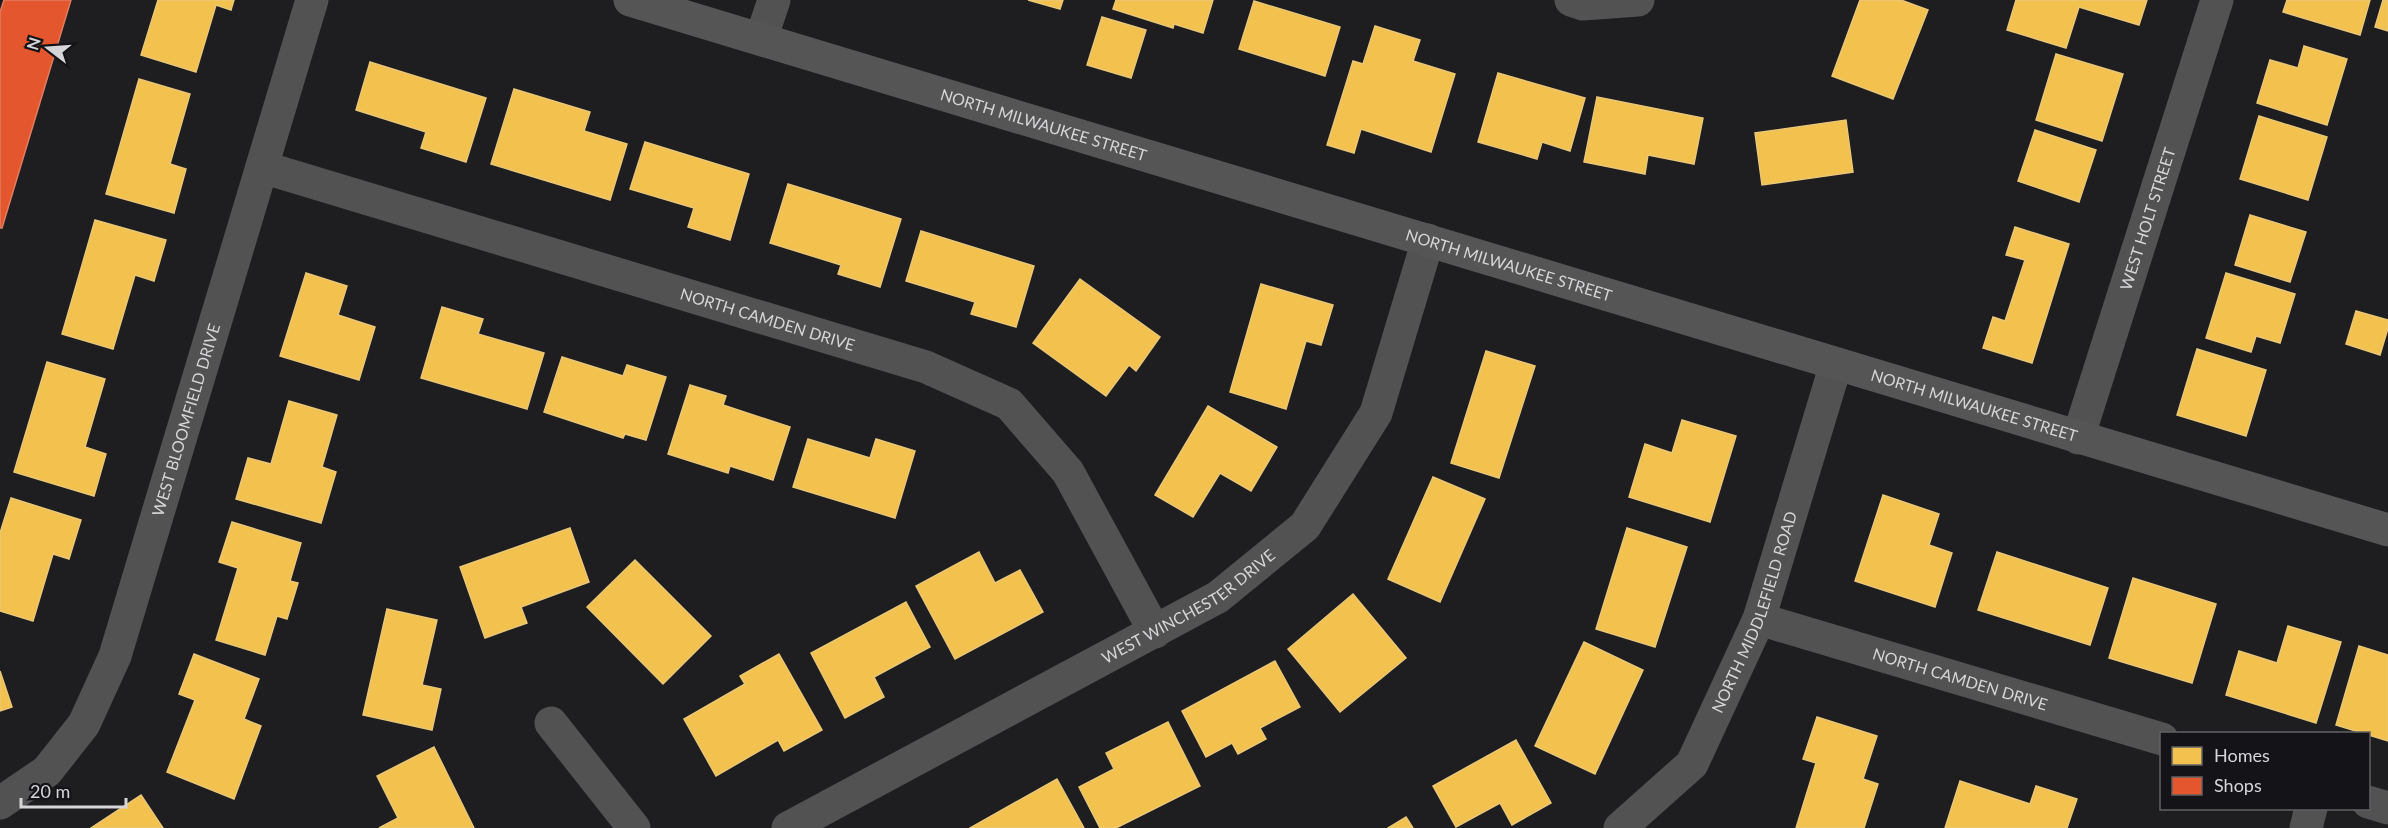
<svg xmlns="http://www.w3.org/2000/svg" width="2388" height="828" font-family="Lato,sans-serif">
<rect width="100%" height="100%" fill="#1e1d1f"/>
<g fill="#f2c14e" stroke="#eac777" stroke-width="1.5">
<polygon points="158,0 234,0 231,10 216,5 196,72 141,55"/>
<polygon points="1028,0 1063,0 1060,9"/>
<polygon points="1116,0 1213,0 1203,33 1174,24 1173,28 1113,9"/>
<polygon points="1860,0 1901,0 1928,10 1893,99 1832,76"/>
<polygon points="2016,0 2147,0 2139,25 2079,7 2066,48 2007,30"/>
<polygon points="2287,0 2370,0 2360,35 2283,12"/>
<polygon points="2383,0 2388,0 2388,31 2375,27"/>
<polygon points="1254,1 1340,27 1325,76 1239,49"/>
<polygon points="1102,17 1146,30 1131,78 1087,65"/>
<polygon points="1375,26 1420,40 1413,61 1455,74 1431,152 1361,129 1354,153 1327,145 1353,61 1363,64"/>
<polygon points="2304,46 2347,59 2327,125 2257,103 2270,60 2298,68"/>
<polygon points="2056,54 2123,74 2102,141 2036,120"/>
<polygon points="370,62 486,98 466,162 421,148 426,132 356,110"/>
<polygon points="1498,73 1585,98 1570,151 1542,142 1537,159 1478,142"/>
<polygon points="139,79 190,94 170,164 186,169 174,213 106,194"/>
<polygon points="514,89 590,112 584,131 627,144 610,200 491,164"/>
<polygon points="1597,97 1703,118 1694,164 1648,155 1645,174 1584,162"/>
<polygon points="2259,116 2327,137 2308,200 2240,179"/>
<polygon points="1846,120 1853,172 1762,185 1755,133"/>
<polygon points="2035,130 2096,150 2079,202 2018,181"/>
<polygon points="645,142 749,174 730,240 688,227 694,208 630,189"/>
<polygon points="788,184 901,219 880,287 838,274 841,265 770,243"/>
<polygon points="2250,215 2306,232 2290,282 2235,265"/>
<polygon points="95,220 166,240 154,281 135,275 113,349 62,334"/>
<polygon points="2015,227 2069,244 2032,363 1983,348 1993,317 2005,321 2025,260 2006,255"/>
<polygon points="921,231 1034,266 1016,327 971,314 975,302 906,281"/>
<polygon points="306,273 347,286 338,315 375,327 359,380 280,356"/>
<polygon points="2226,273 2295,294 2280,343 2256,336 2251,352 2206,338"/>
<polygon points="1080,279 1160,337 1136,371 1129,365 1106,396 1033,343"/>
<polygon points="1261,284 1333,305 1321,345 1306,341 1286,409 1230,392"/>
<polygon points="442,307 483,319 478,334 544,353 527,409 421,378"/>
<polygon points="2356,311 2388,320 2388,328 2380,355 2346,344"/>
<polygon points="2197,349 2266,370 2246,436 2177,415"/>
<polygon points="1486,351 1535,366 1499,478 1451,463"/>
<polygon points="562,357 623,376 627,365 666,377 646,440 625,434 623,438 544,412"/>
<polygon points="47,362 105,379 85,447 106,454 94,496 14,472"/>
<polygon points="690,385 726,396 723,405 790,427 773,480 730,466 728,473 668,454"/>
<polygon points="289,401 337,415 322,467 336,472 321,523 236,499 248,458 271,464"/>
<polygon points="1208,406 1277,447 1251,491 1220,473 1193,517 1155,495"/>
<polygon points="1682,420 1736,436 1710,522 1629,497 1645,444 1672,453"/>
<polygon points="808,439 870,458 876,439 915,451 895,518 793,487"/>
<polygon points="1433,477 1485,499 1440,602 1388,579"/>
<polygon points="1883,495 1939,514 1929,545 1952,553 1935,607 1855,581"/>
<polygon points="11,498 81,520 69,559 53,554 33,621 0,611 0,533"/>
<polygon points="232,522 301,543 290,581 298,583 287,619 277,616 265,655 216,640 238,568 219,562"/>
<polygon points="570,528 589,582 521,607 527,623 485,638 460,567"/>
<polygon points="1627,528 1687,547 1655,647 1596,629"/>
<polygon points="979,552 995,583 1020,570 1043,612 955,659 916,586"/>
<polygon points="1997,552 2108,588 2090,645 1978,610"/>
<polygon points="635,560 711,636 663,684 587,607"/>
<polygon points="2133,578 2216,604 2192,683 2109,658"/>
<polygon points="1353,594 1406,658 1340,712 1288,649"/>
<polygon points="906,602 930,647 874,677 884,697 845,718 811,653"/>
<polygon points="387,609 437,620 422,685 441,689 432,730 363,715"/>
<polygon points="2288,626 2341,642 2316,723 2226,695 2239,651 2277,663"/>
<polygon points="1584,642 1643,670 1595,774 1535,746"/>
<polygon points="2359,646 2388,655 2388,741 2336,725"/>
<polygon points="194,654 259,679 244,719 261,726 234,799 167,772 195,700 179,694"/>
<polygon points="779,654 822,730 784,751 778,740 716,776 684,719 745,684 740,676"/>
<polygon points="1275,661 1300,707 1260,728 1266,739 1238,754 1232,743 1206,757 1182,711"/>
<polygon points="0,671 12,707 0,711"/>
<polygon points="1817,717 1877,736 1863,779 1878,784 1864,828 1796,828 1816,763 1803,759"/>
<polygon points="1168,722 1200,786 1116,828 1100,828 1079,787 1114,769 1106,753"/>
<polygon points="1516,740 1551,803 1512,825 1500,803 1456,827 1433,786"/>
<polygon points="434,747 474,828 379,828 398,818 377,776"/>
<polygon points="1057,779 1084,828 970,828"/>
<polygon points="1960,781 2030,804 2036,786 2077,799 2067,828 1945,828"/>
<polygon points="141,795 163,828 91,828"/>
<polygon points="1406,817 1413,828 1388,828"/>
</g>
<polygon fill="#e4572e" stroke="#e07d61" stroke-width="1.5" points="4,0 71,0 2,228 0,228 0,12"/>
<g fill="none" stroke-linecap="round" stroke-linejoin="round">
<g stroke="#525252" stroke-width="33">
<polyline points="1571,0 1583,4 1638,0"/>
<polyline points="761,39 774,0"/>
<path id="s1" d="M262,167L926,367L1009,404L1068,472L1155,632"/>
<path id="s2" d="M2078,438L2217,0"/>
<path id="s3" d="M1759,619L2162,739"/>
<polyline points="551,723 634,828"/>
<polyline points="2368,802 2388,808"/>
<path id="s4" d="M0,803L47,771L84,724L115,656L312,0"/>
<path id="s5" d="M788,828L1218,597L1305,526L1376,413L1428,240"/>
<path id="s6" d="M1620,828L1692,764L1759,619L1836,364"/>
<polyline points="2306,828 2311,808"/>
</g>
<path stroke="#555" stroke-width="33" id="s7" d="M630,0L2388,530"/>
</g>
<g text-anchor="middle" stroke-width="6" stroke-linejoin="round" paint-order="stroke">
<g font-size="16" fill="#d6d5d8" stroke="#141317">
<text dy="6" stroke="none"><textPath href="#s7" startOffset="432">NORTH MILWAUKEE STREET</textPath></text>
<text dy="6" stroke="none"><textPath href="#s2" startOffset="230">WEST HOLT STREET</textPath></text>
<text dy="6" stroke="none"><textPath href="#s7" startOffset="918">NORTH MILWAUKEE STREET</textPath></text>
<text dy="6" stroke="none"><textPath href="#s1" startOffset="528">NORTH CAMDEN DRIVE</textPath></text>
<text dy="6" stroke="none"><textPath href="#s7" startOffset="1404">NORTH MILWAUKEE STREET</textPath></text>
<text dy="6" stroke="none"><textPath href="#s4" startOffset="438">WEST BLOOMFIELD DRIVE</textPath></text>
<text dy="6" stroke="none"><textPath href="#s5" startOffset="458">WEST WINCHESTER DRIVE</textPath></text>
<text dy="6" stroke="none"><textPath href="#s6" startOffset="261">NORTH MIDDLEFIELD ROAD</textPath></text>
<text dy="6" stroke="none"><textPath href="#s3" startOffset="210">NORTH CAMDEN DRIVE</textPath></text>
</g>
</g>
<rect x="2160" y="732" width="210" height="78" fill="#141317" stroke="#626164" stroke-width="1.5"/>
<rect x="2172" y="747" width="30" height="18" fill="#f2c14e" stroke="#626164" stroke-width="1.5"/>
<text x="2214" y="762" font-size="18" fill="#d6d5d8">Homes</text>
<rect x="2172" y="777" width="30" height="18" fill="#e4572e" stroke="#626164" stroke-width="1.5"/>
<text x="2214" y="792" font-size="18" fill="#d6d5d8">Shops</text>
<g transform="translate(48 48) rotate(287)" stroke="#141317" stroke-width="4.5" paint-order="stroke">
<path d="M0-4.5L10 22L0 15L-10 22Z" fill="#d6d5d8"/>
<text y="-9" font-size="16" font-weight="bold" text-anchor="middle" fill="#d6d5d8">N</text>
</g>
<path d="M21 798v9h105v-9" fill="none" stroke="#d6d5d8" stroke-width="3"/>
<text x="30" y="798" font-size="18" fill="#d6d5d8" stroke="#141317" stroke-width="4.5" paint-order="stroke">20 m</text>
</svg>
